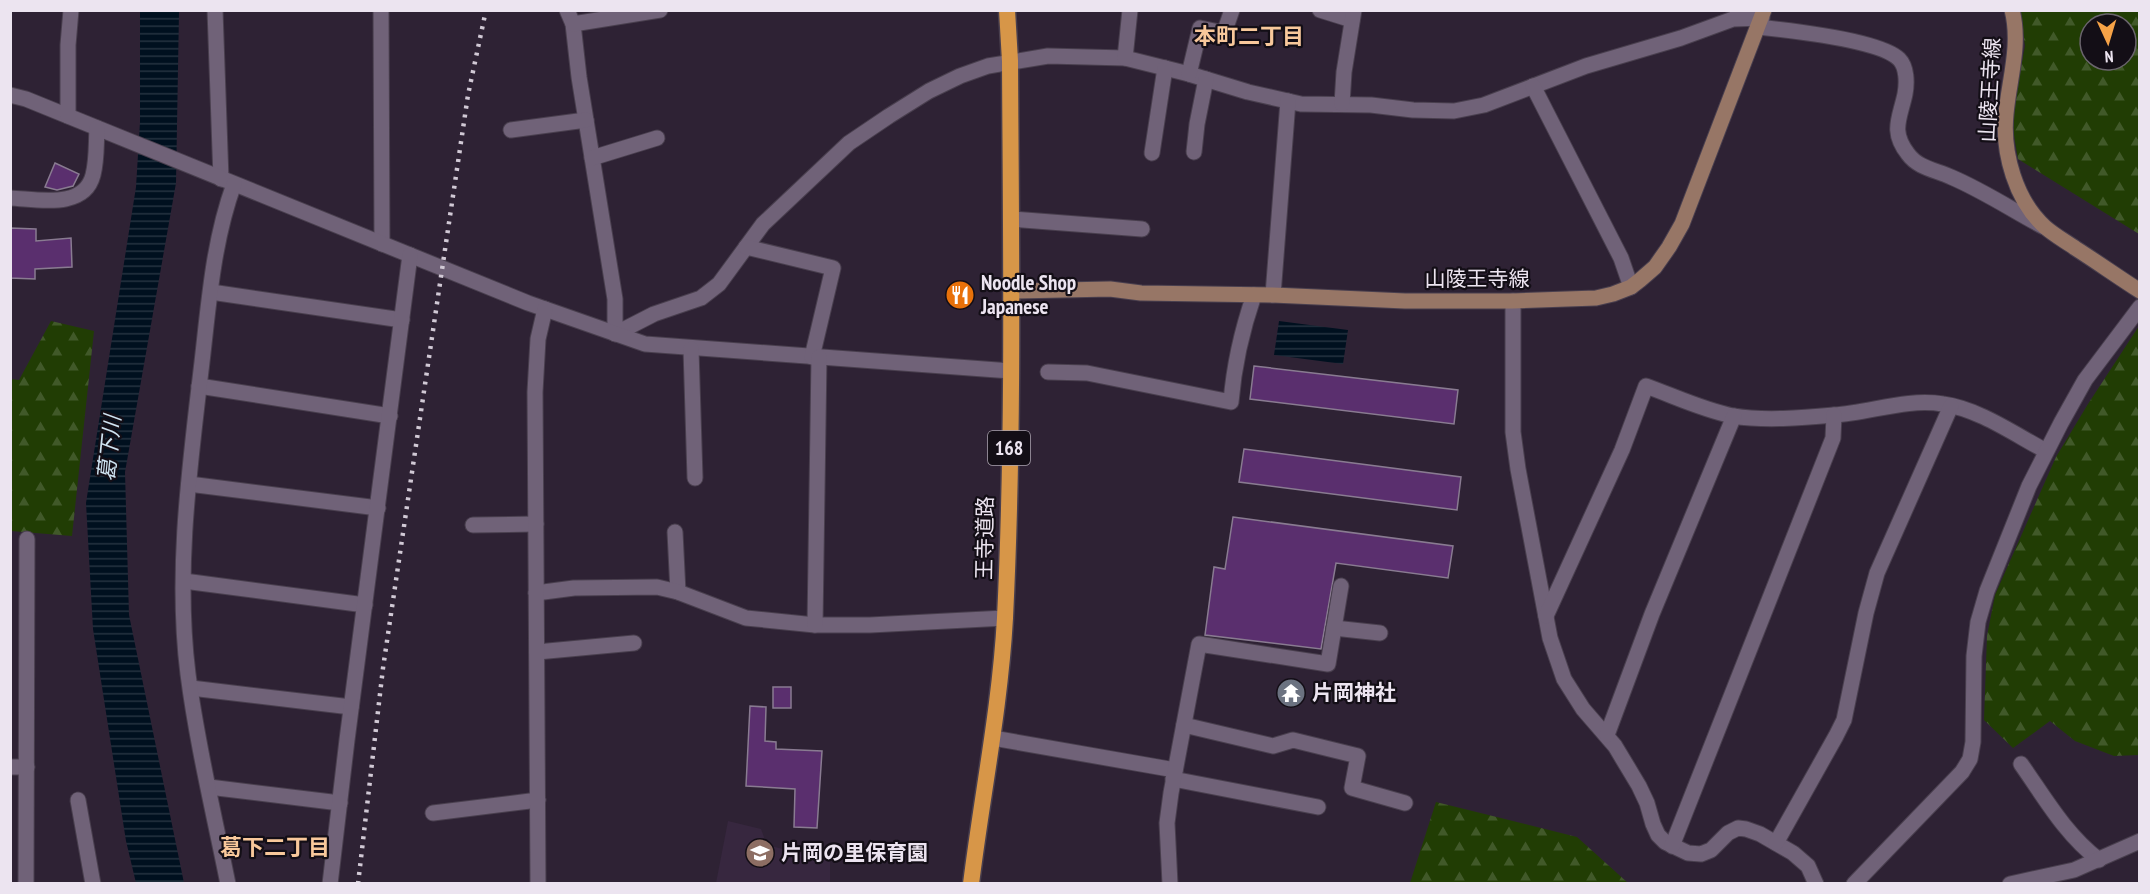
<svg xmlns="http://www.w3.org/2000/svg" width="2150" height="894" font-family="'PT Sans Narrow','Noto Sans JP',sans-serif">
<defs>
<pattern id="forest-firs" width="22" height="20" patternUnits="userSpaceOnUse" patternTransform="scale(1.5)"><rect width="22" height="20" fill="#213d04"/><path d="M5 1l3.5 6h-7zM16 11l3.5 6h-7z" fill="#415929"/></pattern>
<pattern id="water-rules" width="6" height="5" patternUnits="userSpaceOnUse" patternTransform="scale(1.5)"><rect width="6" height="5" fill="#00101f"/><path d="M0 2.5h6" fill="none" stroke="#253340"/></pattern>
</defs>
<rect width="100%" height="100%" fill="#2e2234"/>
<polygon fill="#37273f" points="728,821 761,829 767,845 830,861 830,883 716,883"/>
<g fill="url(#forest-firs)" fill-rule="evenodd">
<path d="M2079,10L2139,11V234L2018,159L2011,118L2025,46L2020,11ZM2090,24H2126V60H2090Z"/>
<polygon points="51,321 94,331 72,536 11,531 10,379 19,380"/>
<polygon points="2139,326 2139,755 2114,756 2075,741 2050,721 2013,748 1984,720 1987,636 1995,595 2056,457 2088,404"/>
<polygon points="1436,802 1577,837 1628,883 1410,883"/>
</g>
<g fill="url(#water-rules)">
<polygon points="140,11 179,11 176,183 125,472 129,615 184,883 136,883 126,841 93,629 86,503 136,187 140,122"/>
<polygon points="1279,321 1348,330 1343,364 1274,355"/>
</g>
<g fill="#5a2f6e" stroke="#897b91" stroke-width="1.5">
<polygon points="55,163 79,174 73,186 57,190 45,187"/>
<polygon points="10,228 36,229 36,241 71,238 72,267 35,269 35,279 10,278"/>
<polygon points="1254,366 1458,390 1454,424 1250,399"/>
<polygon points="1244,449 1461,477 1457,510 1239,482"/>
<polygon points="1233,517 1453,546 1448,578 1336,563 1321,649 1205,635 1214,567 1225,569"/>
<rect x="773" y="687" width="18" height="21"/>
<polygon points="750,706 766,707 765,741 776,742 776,749 822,751 817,828 794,827 795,789 746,786"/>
</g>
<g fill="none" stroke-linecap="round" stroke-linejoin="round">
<g stroke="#493f4e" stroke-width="17">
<g id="minor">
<polyline points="215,10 221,179"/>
<polyline points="381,10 382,244"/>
<polyline points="567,10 573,24 579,77 615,299 615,334 654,314 701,298 719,284 763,224 849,143 889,116 929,91 960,76 988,66 1048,56 1125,58 1189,74 1248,92 1301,104 1371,105 1413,110 1454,111 1484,105 1586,66 1681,38 1733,19 1762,18"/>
<polyline points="1320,10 1352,20"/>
<polyline points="573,24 660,10"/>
<path d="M1758,27C1787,30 1880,40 1899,59C1907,67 1907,83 1905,94C1900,118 1890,131 1908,154C1918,168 1936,170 1951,177C1982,190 2014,211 2044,227"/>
<polyline points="1125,58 1130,10"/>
<polyline points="1189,74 1200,28 1224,33 1232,10"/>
<polyline points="1533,86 1621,258 1631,287"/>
<polyline points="10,95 26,99 528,303 645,344 1011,371"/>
<polyline points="1342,104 1344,72 1354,10"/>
<polyline points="68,116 68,45 71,10"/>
<polyline points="511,130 586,120"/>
<polyline points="1194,152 1197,124 1206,79"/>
<polyline points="1152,153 1165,68"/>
<polyline points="592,158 657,138"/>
<path d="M10,198C37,199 84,210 93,175C97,160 96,144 97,128"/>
<polyline points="1011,219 1142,229"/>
<polyline points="746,247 833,268 812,357"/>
<polyline points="211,292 402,320"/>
<polyline points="1273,295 1288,101"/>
<polyline points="1513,301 1513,432 1518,469 1550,638 1564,679 1583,709 1615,746 1639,786 1647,803 1653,824 1658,835 1665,842 1688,853 1701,854 1711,850 1728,833 1738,828 1746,829 1760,834 1793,853 1808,866 1816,884"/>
<polyline points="691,349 695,478"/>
<path d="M1048,372L1087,373L1231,402C1234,365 1242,330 1254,295"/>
<polyline points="199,386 390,416"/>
<polyline points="189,484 378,508"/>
<polyline points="473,525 536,524"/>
<polyline points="675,532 678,592"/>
<polyline points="184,581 365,605"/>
<polyline points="536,593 574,588 657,587 678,592 746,618 815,625 870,625 1005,618"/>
<path d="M1546,616L1622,450L1646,386C1674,396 1703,410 1733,416C1764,421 1802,418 1834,415C1870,413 1906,398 1943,404C1979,409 2014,434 2046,451"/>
<polyline points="815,625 819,357"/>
<polyline points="1334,628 1380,633"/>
<polyline points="537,652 634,643"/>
<polyline points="191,688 351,707"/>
<polyline points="1184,725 1273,746 1293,740 1358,756 1352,788 1405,803"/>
<polyline points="1607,735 1652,614 1734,416"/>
<polyline points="993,738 1175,770"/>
<path d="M2021,764C2045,798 2065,834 2099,860"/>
<polyline points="10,767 27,767"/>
<polyline points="1173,779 1318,807"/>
<polyline points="209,787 340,803"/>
<polyline points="78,800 93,884"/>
<polyline points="433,813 538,800"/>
<polyline points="1776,843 1836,736 1844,720 1866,613 1877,573 1951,406"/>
<polyline points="1672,846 1833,438 1834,415"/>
<path d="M228,884C214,814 197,744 188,674C175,571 190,465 202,362C209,302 213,242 234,184"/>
<polyline points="330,884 347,740 410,255"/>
<polyline points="538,884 535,392 538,339 545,309"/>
<polyline points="1170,884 1167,823 1171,793 1199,644 1328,664 1341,586"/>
<polyline points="1854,884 1962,772 1970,759 1973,742 1974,656 1978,622 1987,591 2029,486 2061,423 2085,380 2140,307"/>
<polyline points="2010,884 2074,870 2140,841"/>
</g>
</g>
<g stroke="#493f4e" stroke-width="17">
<polyline id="tertiary" points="26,884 27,539"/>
</g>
<g stroke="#493f4e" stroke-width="17">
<g id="secondary">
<path d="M2012,10C2021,45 2009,80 2006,114C2002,153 2016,201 2045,227C2054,235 2065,241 2075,248C2097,262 2118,277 2140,291"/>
<polyline points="1011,291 1110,289 1141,293 1273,295 1405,301 1513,301 1596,298 1613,294 1631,287 1640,280 1655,267 1669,247 1682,224 1764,10"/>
</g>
</g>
<g stroke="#493f4e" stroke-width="19">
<path id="trunk" d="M971,884C982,795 1000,708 1005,618C1014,433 1011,246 1010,61L1007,10"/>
</g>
<use href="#minor" stroke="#706278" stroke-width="15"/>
<use href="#tertiary" stroke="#706278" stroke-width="15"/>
<use href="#secondary" stroke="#977666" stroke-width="15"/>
<use href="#trunk" stroke="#d79648" stroke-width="16"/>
<polyline stroke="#d1c9d5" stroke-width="4.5" stroke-dasharray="3 6" stroke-linecap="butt" points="358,884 383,668 439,290 468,95 486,10"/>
</g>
<defs>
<g id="restaurant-disc" transform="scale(1.5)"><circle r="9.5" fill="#e8710a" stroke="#130e16"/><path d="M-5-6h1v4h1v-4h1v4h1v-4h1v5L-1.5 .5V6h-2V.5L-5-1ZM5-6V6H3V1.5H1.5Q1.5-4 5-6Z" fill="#fff"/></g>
<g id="temple-disc" transform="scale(1.5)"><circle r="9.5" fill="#6b7280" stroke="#130e16"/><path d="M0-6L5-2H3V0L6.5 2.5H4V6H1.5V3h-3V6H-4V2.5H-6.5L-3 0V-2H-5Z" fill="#fff"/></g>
<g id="school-disc" transform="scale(1.5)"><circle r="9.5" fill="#8d6e63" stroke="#130e16"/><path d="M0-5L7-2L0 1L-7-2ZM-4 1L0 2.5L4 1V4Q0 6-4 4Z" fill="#fff"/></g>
</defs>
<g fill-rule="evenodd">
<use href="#restaurant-disc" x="960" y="295"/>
<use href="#temple-disc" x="1291" y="693"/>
<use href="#school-disc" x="760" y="853"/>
</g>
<g text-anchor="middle" stroke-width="4.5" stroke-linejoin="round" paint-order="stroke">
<rect fill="#130e16" stroke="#aba4af" stroke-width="1.5" x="988" y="431" width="42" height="34" rx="4.5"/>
<g font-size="20" font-weight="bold" fill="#ece4f0">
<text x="1009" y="455">168</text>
</g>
<g font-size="21" fill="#ece4f0" stroke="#130e16">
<text transform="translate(1990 90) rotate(-87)" y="7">山陵王寺線</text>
<text x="1477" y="286">山陵王寺線</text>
<text transform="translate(985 538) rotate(-89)" y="7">王寺道路</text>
</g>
<g font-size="21" font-weight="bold" fill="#ece4f0" stroke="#130e16" text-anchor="start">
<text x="981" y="290">Noodle Shop<tspan x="981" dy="24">Japanese</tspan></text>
<text x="1312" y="700">片岡神社</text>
<text x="781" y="860">片岡の里保育園</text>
</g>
<g font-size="22" font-weight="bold" fill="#f8c89b" stroke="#130e16">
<text x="1249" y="44">本町二丁目</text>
<text x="275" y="855">葛下二丁目</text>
</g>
<g font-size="22" font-style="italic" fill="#cfe3f1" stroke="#130e16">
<text transform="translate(109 448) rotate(-84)" y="8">葛下川</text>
</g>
</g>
<rect width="2150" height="894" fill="none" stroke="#ece4f0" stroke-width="24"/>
<g transform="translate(2108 42) rotate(176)"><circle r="28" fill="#130e16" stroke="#6a646d" stroke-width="1.5"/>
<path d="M0-4.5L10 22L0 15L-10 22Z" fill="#f6a247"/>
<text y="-9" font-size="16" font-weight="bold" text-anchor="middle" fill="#ece4f0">N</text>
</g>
</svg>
